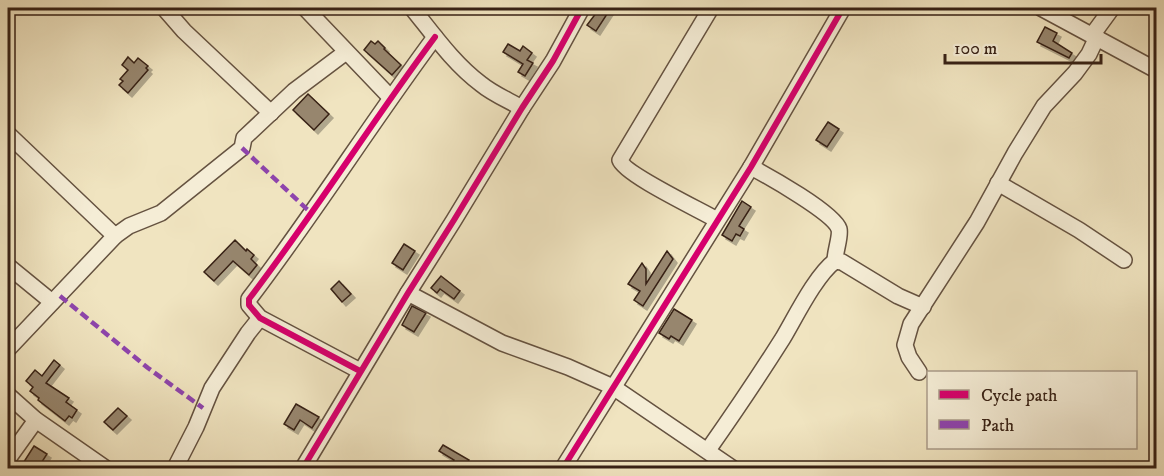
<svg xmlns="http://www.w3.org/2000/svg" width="1164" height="476" font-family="'IM FELL DW Pica',serif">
<defs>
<filter id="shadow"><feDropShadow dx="4" dy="4" stdDeviation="0" flood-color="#0004"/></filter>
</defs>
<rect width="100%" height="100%" fill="#f0e4c0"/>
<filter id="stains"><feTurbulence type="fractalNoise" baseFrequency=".00333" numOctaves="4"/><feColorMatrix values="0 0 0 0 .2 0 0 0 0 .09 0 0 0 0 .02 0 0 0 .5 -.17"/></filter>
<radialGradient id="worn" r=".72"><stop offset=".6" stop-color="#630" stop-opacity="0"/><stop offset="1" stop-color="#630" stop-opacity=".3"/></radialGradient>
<g fill="#97866e" stroke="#372115" stroke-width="1.5" filter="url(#shadow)">
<polygon points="600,8 611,8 596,31 587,25"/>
<polygon points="1045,27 1057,33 1053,41 1072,53 1069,58 1037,42"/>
<polygon points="371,41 375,44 378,41 385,48 384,49 401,65 392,75 364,50"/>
<polygon points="508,44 520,51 523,46 532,53 527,60 533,63 525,76 518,72 523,64 503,52"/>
<polygon points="128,57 134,63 138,58 148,66 146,68 148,70 128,93 119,85 123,81 120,79 128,70 122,65"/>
<polygon points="308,94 329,114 314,130 293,110"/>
<polygon points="828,122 839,129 827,147 816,140"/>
<polygon points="742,201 751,207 739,226 744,229 740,236 736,234 732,241 722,235"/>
<polygon points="235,240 246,251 247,249 254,255 251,259 257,265 249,275 233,261 214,281 204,272"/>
<polygon points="404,244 415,251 403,270 392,263"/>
<polygon points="667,251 673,259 643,306 634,300 640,291 628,284 642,263 646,269 646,284"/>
<polygon points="441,276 460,291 454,299 440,289 437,293 431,288"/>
<polygon points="339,281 351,294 342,302 331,289"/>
<polygon points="412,306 426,313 414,332 402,325"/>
<polygon points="674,309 692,320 679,341 671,336 669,339 659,333"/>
<polygon points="54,360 60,365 46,383 69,398 66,402 77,410 72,418 69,416 65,421 38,400 39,398 30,391 33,387 26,381 35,370 42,376"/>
<polygon points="296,404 319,417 312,428 300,420 294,430 284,424"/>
<polygon points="118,408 127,416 113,430 104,422"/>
<polygon points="443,445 469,460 464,468 450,468 454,460 439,451"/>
<polygon points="34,446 47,454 38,468 20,468"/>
</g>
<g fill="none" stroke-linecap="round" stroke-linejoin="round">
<g stroke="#655240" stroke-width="18">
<g id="minor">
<polyline points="164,8 184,31 271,113"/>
<polyline points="305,8 390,97"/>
<path d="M412,8C433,34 454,64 481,84C493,94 508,100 522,108"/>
<path d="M711,8L620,160C624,174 700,210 717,220"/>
<polyline points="1041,8 1156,70"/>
<polyline points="1093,34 1112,8"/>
<polyline points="8,134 115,236"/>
<path d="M751,167C768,176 834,213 839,229C841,236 835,251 835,261"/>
<polyline points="998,183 1079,230 1124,260"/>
<polyline points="8,266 52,302"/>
<polyline points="408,293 502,343 568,367 613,387 732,468"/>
<polyline points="8,349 115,236 129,226 161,213 242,148 244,138 294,91 346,52"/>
<path d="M360,371L260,318L249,305V299C314,214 371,123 435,37"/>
<polyline points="919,372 909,357 905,345 911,324 977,222 1015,153 1044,106 1075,73 1089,54 1097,37"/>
<polyline points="8,395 36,420 105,468"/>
<path d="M708,450C734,413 759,376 783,338C796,316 816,275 835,261L842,262L898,296L923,307"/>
<polyline points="8,459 36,420"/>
<polyline points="175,468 196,427 212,388 248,333 260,318"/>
<polyline points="303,468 408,293 454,220 522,108 553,61 582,8"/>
<polyline points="563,468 751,167 843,8"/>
</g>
</g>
<use href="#minor" stroke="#f5edd6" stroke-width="15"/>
<g stroke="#8e44ad" stroke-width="4.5" stroke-dasharray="9 4.5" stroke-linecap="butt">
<polyline points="242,148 311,213"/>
<polyline points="60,296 148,368 203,408"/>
</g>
<g stroke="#f5edd6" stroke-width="10">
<g id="cycleway">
<path d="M360,371L260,318L249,305V299C314,214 371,123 435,37"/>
<polyline points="303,468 408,293 454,220 522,108 553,61 582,8"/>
<polyline points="563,468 751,167 843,8"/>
</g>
</g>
<use href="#cycleway" stroke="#d6006c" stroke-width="6"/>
</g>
<rect width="1164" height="476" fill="none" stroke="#f0e4c0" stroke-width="30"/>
<rect x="9" y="9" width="1146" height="458" fill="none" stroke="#372115" stroke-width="3"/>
<rect x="15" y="15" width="1134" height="446" fill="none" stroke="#372115" stroke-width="1.5"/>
<rect x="927" y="371" width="210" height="78" fill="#f5edd6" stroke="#a99b89" stroke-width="1.5"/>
<rect x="939" y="390" width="30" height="9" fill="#d6006c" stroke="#a99b89" stroke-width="1.5"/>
<text x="981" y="401" font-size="18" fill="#372115">Cycle path</text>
<rect x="939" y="420" width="30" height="9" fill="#8e44ad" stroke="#a99b89" stroke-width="1.5"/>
<text x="981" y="431" font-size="18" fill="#372115">Path</text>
<path d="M945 54v9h156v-9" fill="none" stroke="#372115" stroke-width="3"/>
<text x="954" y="54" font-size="18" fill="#372115" stroke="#f5edd6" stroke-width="4.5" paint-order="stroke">100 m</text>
<rect width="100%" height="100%" filter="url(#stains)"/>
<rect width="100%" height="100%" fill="url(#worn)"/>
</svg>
